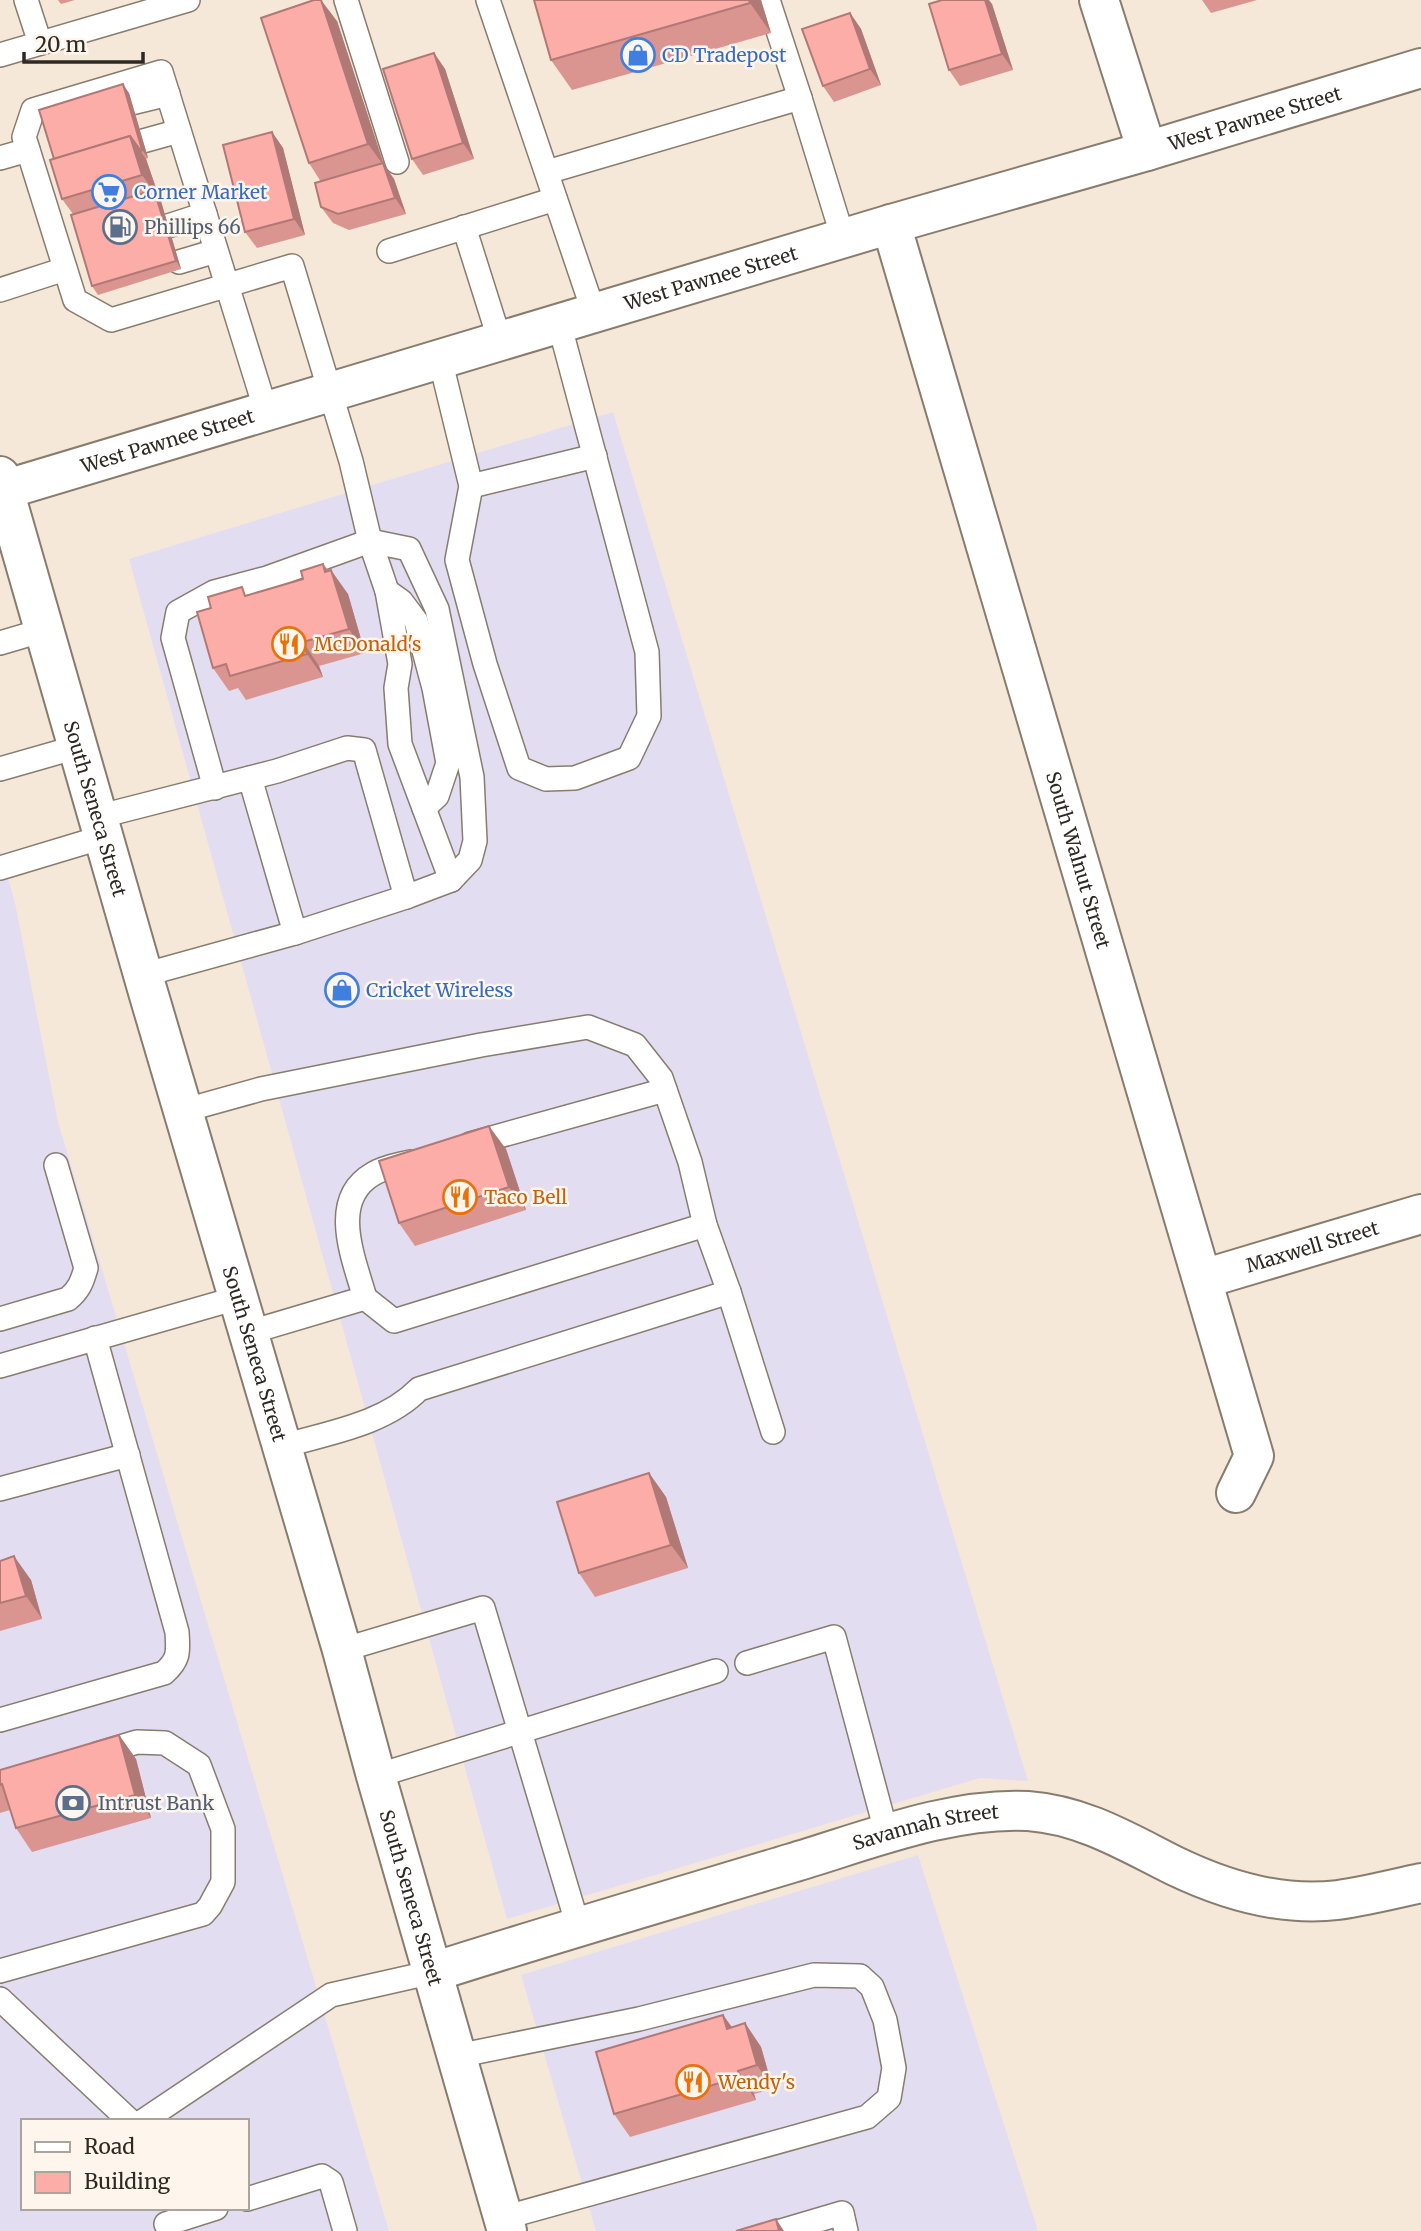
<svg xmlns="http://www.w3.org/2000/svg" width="1421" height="2231" font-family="Merriweather,serif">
<rect width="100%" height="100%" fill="#f5e8d9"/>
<g fill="#e3ddf2" fill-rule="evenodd">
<polygon points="613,412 1028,1781 980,1778 507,1919 129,559"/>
<path d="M0,850L15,903L58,1122L389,2231H0ZM23,2121H247V2208H23Z"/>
<polygon points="918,1855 1038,2231 596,2231 521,1975"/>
</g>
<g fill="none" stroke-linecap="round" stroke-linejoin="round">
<g stroke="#887c6e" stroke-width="26">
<g id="lane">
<polyline points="26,0 40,43"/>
<polyline points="346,0 397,162"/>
<polyline points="488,0 594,313"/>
<polyline points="768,0 800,98 843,238"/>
<polyline points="0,55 188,0"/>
<polyline points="131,103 168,94"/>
<polyline points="143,141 179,131"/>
<polyline points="0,158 28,150"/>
<polyline points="547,172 800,98"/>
<polyline points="168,226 205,214"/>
<polyline points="464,227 500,341"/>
<polyline points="389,251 555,199"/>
<polyline points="179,262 216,251"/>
<polyline points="0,290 65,269"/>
<polyline points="440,359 471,486 457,560 485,664 519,768 546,779 575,778 629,758 649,716 647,652 559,323"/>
<path d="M266,411C231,298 196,185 161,72L33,110L24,137L75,300L111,320L292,266L351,461L370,541L387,591L400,664L396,688L400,744L451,880"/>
<polyline points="471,486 595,456"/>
<polyline points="387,591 401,601 416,621 434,688 448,763 437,796 424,808"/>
<polyline points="0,643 44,630"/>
<polyline points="0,769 77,747"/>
<polyline points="215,788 173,638 178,612 214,592 267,578 370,541 409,549 437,609 472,777 475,841 470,860 451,880 406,897"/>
<polyline points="97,817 277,771 347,748 364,750 406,897 295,933"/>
<polyline points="0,868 103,837"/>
<polyline points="143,975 295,933 250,778"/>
<polyline points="182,1111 261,1089 481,1045 588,1027 635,1045 661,1078 690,1162 705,1225 394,1321 365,1298 247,1333"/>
<polyline points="470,1144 665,1090"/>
<polyline points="705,1225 729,1292 773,1432"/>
<path d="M365,1298C354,1259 328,1200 373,1174C384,1167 398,1165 410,1162"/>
<path d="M0,1319L68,1299C79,1290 82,1282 86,1268L56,1165"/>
<polyline points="0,1366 237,1298"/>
<path d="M280,1447C326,1433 384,1425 419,1389L729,1292"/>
<polyline points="0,1489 128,1455"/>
<polyline points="342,1650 483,1608 578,1926"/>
<polyline points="747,1663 834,1637 887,1835"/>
<path d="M0,1720L164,1673C180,1659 178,1651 177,1632L95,1338"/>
<polyline points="376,1776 716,1671"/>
<polyline points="0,1971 203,1914 210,1906 223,1882 223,1829 199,1765 165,1743 137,1742 97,1754"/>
<polyline points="0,1999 130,2121"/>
<polyline points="457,2056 639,2019 814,1975 860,1976 872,1987 885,2020 894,2068 889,2098 867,2117 503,2218"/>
<polyline points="143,2121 331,1995 433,1972"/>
<polyline points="247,2199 322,2176 331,2182 345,2231"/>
<polyline points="166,2224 216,2208"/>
<polyline points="781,2231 842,2213 846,2231"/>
</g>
</g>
<g stroke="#887c6e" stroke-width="42">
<g id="street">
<polyline points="1099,0 1147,151"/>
<path id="s1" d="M891,224L1254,1456L1236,1493"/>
<path id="s2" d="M1203,1279L1421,1214"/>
<path id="s3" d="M433,1972C552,1934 672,1899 792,1863C866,1841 950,1807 1028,1811C1083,1815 1127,1842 1175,1866C1225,1890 1282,1907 1338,1900C1366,1896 1394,1889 1421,1883"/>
</g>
</g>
<g stroke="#887c6e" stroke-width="42">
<g id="secondary">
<path id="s4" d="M0,476L148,992L342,1650L376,1776L507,2231"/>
<path id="s5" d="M0,491L891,224L1147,151L1421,68"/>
</g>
</g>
<use href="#lane" stroke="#fff" stroke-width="23"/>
<use href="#street" stroke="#fff" stroke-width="38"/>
<use href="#secondary" stroke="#fff" stroke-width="38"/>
</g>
<g fill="#da9590">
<polygon points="58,0 75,0 61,4"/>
<polygon points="761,0 771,33 572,90 551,60"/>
<polygon points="1202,0 1257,0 1211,13"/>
<polygon points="992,4 1013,70 960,86 949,70"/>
<polygon points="850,13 861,29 881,85 834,102 823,86"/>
<polygon points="337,21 384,165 394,179 406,214 349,230 333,223 321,207 321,182 309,163"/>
<polygon points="434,53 445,69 474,159 423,175 412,159"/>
<polygon points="129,93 148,158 146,159 158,194 160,198 181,269 98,295 92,286 73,214 62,199 54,159"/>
<polygon points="272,132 283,148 305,235 257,248 245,232"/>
<polygon points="323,564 348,594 365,653 319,666 323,677 246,700 238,688 229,691 213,668 248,595 303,579"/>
<polygon points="506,1149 526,1210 415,1246 399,1223"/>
<polygon points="649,1473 666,1497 688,1568 595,1597 579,1573"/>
<polygon points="0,1561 31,1580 42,1619 0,1631"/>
<polygon points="119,1735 136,1759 151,1818 32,1852 16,1828 10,1810 0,1813 0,1770"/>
<polygon points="723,2015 732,2027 745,2023 761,2047 773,2089 754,2094 756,2100 630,2137 614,2114"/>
</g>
<g fill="#b17976">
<polygon points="321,0 337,21 384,165 394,179 406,214 395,198 384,166 368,144"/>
<polygon points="749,0 761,0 771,33 750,3"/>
<polygon points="985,0 989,0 992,4 1013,70 1002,54"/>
<polygon points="850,13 861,29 881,85 870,69"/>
<polygon points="434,53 445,69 474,159 463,143"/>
<polygon points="123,84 129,93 148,158 142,150"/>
<polygon points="272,132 283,148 305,235 294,219"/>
<polygon points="130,136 146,159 158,194 160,198 181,269 176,261 155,193 142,175"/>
<polygon points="323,564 334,580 331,570 348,594 365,653 349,629"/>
<polygon points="303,642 319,666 323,677 307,654"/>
<polygon points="489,1126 506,1149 526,1210 509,1187"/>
<polygon points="649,1473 666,1497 688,1568 671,1545"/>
<polygon points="14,1556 31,1580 42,1619 26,1596"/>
<polygon points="119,1735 136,1759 151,1818 135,1795"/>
<polygon points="723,2015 740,2039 727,2029"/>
<polygon points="745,2023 761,2047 773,2089 757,2065"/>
<polygon points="738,2071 754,2094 756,2100 740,2077"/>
<polygon points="776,2219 784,2231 779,2231"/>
</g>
<g fill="#fdada8" stroke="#b17976" stroke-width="2">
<polygon points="314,0 321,0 368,144 309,163 261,18"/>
<polygon points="534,0 749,0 750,3 551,60"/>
<polygon points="942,0 985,0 1002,54 949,70 929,4"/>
<polygon points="850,13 870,69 823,86 802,29"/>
<polygon points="434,53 463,143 412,159 383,69"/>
<polygon points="123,84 142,150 141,151 130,136 54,159 39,110"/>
<polygon points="272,132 294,219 245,232 223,145"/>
<polygon points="130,136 142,175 62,199 50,160"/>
<polygon points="383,163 395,198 338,214 321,207 315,183"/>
<polygon points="154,190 176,261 92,286 71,215"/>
<polygon points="323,564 325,572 331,570 349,629 303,642 307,654 230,676 226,664 213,668 197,612 211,608 208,597 242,587 245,596 303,579 301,571"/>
<polygon points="489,1126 509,1187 399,1223 379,1161"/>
<polygon points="649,1473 671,1545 579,1573 557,1502"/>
<polygon points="14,1556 26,1596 0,1603 0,1561"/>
<polygon points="119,1735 135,1795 16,1828 2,1784 0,1785 0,1770"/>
<polygon points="723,2015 727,2029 745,2023 757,2065 738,2071 740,2077 614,2114 596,2052"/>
<polygon points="776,2219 779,2231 736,2231"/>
</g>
<defs>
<g id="shop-ring" transform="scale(1.75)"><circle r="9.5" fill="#fef6ed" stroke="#3f7fe0" stroke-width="1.5"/><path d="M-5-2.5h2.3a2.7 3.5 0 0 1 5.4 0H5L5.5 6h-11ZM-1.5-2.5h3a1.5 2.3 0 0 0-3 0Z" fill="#3f7fe0"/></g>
<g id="supermarket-ring" transform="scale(1.75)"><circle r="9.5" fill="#fef6ed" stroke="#3f7fe0" stroke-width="1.5"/><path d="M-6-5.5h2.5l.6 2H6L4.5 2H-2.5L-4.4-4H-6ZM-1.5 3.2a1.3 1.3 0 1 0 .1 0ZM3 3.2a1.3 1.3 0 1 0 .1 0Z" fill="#3f7fe0"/></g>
<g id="fuel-ring" transform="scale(1.75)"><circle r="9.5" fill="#fef6ed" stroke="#5c6f8a" stroke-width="1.5"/><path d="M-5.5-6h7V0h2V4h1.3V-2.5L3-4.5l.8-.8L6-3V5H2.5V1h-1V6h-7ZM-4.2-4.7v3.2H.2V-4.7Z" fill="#5c6f8a"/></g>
<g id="restaurant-ring" transform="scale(1.75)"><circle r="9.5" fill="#fef6ed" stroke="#e8710a" stroke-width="1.5"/><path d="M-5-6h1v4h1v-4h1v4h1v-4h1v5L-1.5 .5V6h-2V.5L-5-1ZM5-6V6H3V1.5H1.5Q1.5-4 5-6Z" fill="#e8710a"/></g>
<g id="bank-ring" transform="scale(1.75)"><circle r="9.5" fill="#fef6ed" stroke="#5c6f8a" stroke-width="1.5"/><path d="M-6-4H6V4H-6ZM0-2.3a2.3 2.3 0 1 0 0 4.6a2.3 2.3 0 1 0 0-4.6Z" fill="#5c6f8a"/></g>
</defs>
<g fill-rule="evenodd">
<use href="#shop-ring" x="638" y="55"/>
<use href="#supermarket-ring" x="109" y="192"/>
<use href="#fuel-ring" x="120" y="227"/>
<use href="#restaurant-ring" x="289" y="644"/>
<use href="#shop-ring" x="342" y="990"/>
<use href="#restaurant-ring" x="460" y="1197"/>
<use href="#bank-ring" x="73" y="1803"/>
<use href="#restaurant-ring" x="693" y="2082"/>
</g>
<g text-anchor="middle" stroke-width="5" stroke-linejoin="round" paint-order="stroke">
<g font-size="19" fill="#366cbe" stroke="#fef6ed" text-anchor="start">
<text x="662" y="62">CD Tradepost</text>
<text x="134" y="199">Corner Market</text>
<text x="366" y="997">Cricket Wireless</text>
</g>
<g font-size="19" fill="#2e2923" stroke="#fef6ed">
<text dy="7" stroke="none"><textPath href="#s5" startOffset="1309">West Pawnee Street</textPath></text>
<text dy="7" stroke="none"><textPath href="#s5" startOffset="742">West Pawnee Street</textPath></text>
<text dy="7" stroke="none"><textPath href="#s5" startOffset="175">West Pawnee Street</textPath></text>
<text dy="7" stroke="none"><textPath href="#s4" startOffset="346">South Seneca Street</textPath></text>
<text dy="7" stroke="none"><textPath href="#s1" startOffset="663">South Walnut Street</textPath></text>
<text dy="7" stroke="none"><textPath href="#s2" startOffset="114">Maxwell Street</textPath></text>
<text dy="7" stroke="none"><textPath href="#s4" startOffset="914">South Seneca Street</textPath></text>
<text dy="7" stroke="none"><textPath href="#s3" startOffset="514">Savannah Street</textPath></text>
<text dy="7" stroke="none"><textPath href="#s4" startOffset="1480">South Seneca Street</textPath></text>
</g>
<g font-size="19" fill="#4e5e75" stroke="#fef6ed" text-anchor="start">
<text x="144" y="234">Phillips 66</text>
<text x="98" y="1810">Intrust Bank</text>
</g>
<g font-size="19" fill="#c56008" stroke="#fef6ed" text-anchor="start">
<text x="314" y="651">McDonald's</text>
<text x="484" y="1204">Taco Bell</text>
<text x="718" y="2089">Wendy's</text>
</g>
</g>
<rect x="21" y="2119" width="228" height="91" fill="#fef6ed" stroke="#aba49c" stroke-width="2"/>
<rect x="35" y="2142" width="35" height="10" fill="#ffffff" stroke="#aba49c" stroke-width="2"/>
<text x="84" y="2154" font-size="21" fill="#2e2923">Road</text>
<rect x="35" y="2172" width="35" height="21" fill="#fdada8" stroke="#aba49c" stroke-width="2"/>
<text x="84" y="2189" font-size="21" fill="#2e2923">Building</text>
<path d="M24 52v10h119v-10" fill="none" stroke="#2e2923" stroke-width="3.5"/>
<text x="35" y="52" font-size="21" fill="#2e2923" stroke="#fef6ed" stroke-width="5" paint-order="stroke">20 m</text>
</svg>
